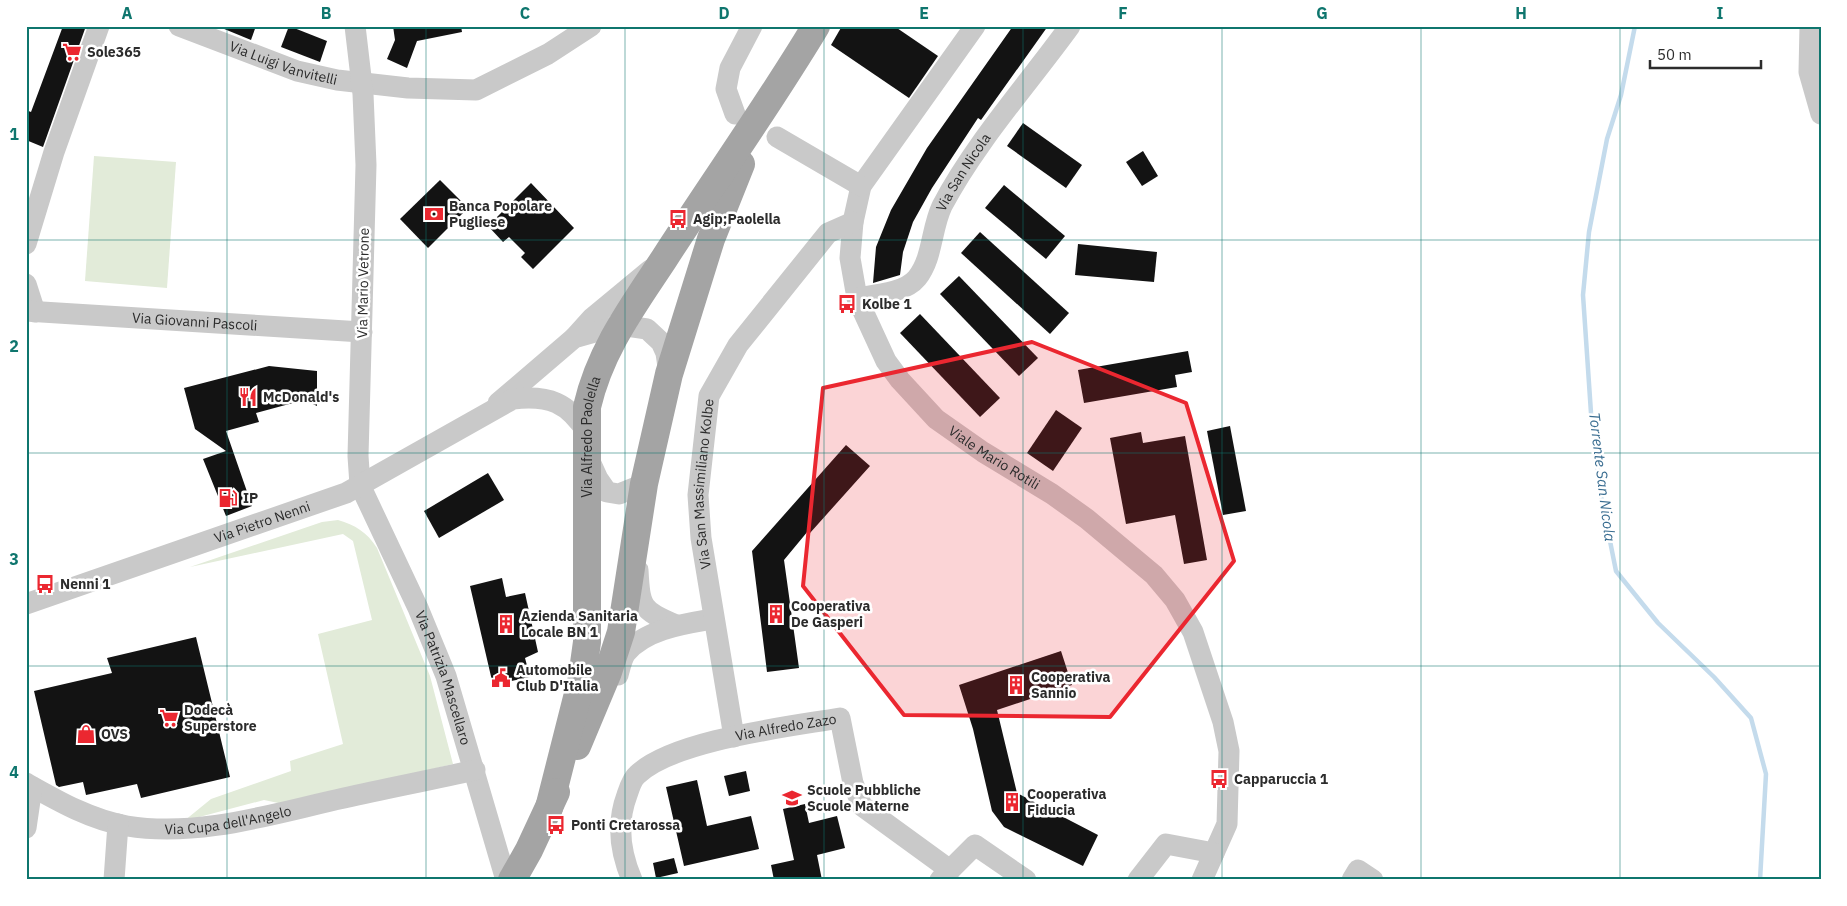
<svg xmlns="http://www.w3.org/2000/svg" width="1847" height="906" font-family="'IBM Plex Sans',sans-serif">
<rect width="100%" height="100%" fill="#fff"/>
<g fill="#e2ebd9">
<polygon points="94,156 176,162 167,288 85,281"/>
<path d="M338,520C355,525 367,532 377,548L430,676L453,764L288,805L264,800L184,821L211,799L291,771L290,761L343,744L318,634L372,620L353,541L343,534L190,567L322,522Z"/>
</g>
<g fill="none" stroke-linecap="round" stroke-linejoin="round">
<polyline stroke="#c4dbec" stroke-width="4.5" points="1635,26 1621,95 1607,139 1589,232 1583,295 1591,413 1601,496 1616,571 1658,623 1714,677 1751,718 1766,774 1760,880"/>
</g>
<g fill="#131313">
<polygon points="63,26 86,26 43,147 26,140 26,110 31,112"/>
<polygon points="217,26 256,26 251,40"/>
<polygon points="289,26 327,41 320,62 281,47"/>
<polygon points="393,26 461,26 462,32 417,41 407,68 387,59 395,40"/>
<polygon points="842,26 894,26 938,56 909,98 831,45"/>
<polygon points="1013,26 1048,26 981,120 978,118 932,188 913,222 903,252 900,275 873,283 876,247 891,210 927,148"/>
<polygon points="1023,123 1082,165 1066,188 1007,146"/>
<polygon points="1143,151 1158,176 1142,186 1126,162"/>
<polygon points="440,180 468,208 428,248 400,219"/>
<polygon points="531,183 574,228 533,269 521,257 525,253 509,237 503,242 488,226"/>
<polygon points="1004,185 1065,236 1046,259 985,208"/>
<polygon points="980,232 1069,313 1050,334 961,253"/>
<polygon points="1078,244 1157,252 1154,282 1075,275"/>
<polygon points="959,276 1038,358 1019,376 940,294"/>
<polygon points="920,314 1000,398 980,417 900,333"/>
<polygon points="1188,351 1192,372 1175,375 1177,387 1084,403 1078,370"/>
<polygon points="269,366 317,371 317,406 304,400 256,413 259,422 226,431 252,506 226,516 203,459 226,451 195,429 184,388"/>
<polygon points="1056,410 1082,428 1053,471 1027,453"/>
<polygon points="1230,426 1246,511 1223,515 1207,431"/>
<polygon points="1141,432 1143,443 1185,436 1207,560 1184,564 1175,515 1126,524 1110,438"/>
<polygon points="846,445 870,466 810,533 808,531 784,560 799,668 767,672 752,551"/>
<polygon points="488,473 504,500 439,538 424,511"/>
<polygon points="502,578 506,597 525,593 538,652 525,658 530,677 493,685 470,586"/>
<polygon points="196,637 230,777 141,798 137,784 86,795 83,782 59,787 56,785 34,691 112,673 107,658"/>
<polygon points="1061,651 1072,685 997,710 1017,793 1098,835 1083,866 1004,827 992,811 973,729 959,685"/>
<polygon points="746,771 750,791 729,796 724,776"/>
<polygon points="697,780 707,826 751,816 759,849 684,866 666,787"/>
<polygon points="805,804 809,823 837,816 845,848 817,855 822,880 774,880 771,865 794,860 783,809"/>
<polygon points="674,858 678,873 656,878 653,863"/>
</g>
<g fill="none" stroke-linecap="round" stroke-linejoin="round">
<g stroke="#c9c9c9" stroke-width="21">
<path id="s1" d="M179,26L297,71L337,80L408,88L476,90L548,54L591,26"/>
<path id="s2" d="M355,26L363,94L366,165L358,456L360,485L418,608L446,676L506,880"/>
<path id="s3" d="M975,26L861,186L853,222L850,258L857,298L886,361L900,380L936,419L983,452L1052,494L1087,519L1154,575L1175,600L1193,632L1223,722L1229,751L1227,824L1202,880"/>
<polyline points="1810,26 1809,72 1821,114"/>
<polyline points="735,114 726,89 730,68 752,26"/>
<polyline points="777,137 861,186"/>
<polyline points="26,244 54,152 99,26"/>
<polyline points="26,284 35,312"/>
<path id="s4" d="M857,298C875,295 905,293 917,278C933,258 931,229 942,206C975,143 1028,84 1070,26"/>
<path id="s5" d="M26,311L362,332"/>
<polyline points="574,338 592,318 650,270"/>
<polyline points="498,403 574,338 620,325 647,329 661,342 666,353 669,374"/>
<polyline points="588,457 598,479 607,492 619,494 644,484"/>
<path d="M638,570C640,607 641,610 676,625"/>
<path id="s6" d="M26,604L346,493L513,399C549,395 568,402 588,434"/>
<path d="M618,675C620,668 622,658 626,653C646,629 684,624 713,619"/>
<path id="s7" d="M734,737L701,538L698,495L709,396L738,345L828,233L853,222"/>
<path id="s8" d="M26,783C58,801 91,820 127,826C199,838 275,813 344,798C388,788 431,780 475,770"/>
<polyline points="26,828 32,787"/>
<polyline points="950,870 975,845 1026,880"/>
<polyline points="114,880 118,824"/>
<path id="s9" d="M632,880C620,852 616,824 627,795C629,789 632,779 637,775C673,740 788,727 840,718L853,783L862,806L950,870L940,880"/>
<polyline points="1138,880 1166,844 1214,853"/>
<polyline points="1352,880 1358,870 1373,880"/>
</g>
<g stroke="#a4a4a4" stroke-width="28">
<polyline points="577,746 608,672 621,632 644,484 669,374 711,239 741,164"/>
<path id="s10" d="M549,808L582,678L587,642V407C600,350 633,306 664,259C714,181 768,106 816,26"/>
<polyline points="512,880 529,850 556,792"/>
</g>
</g>
<path fill="#eb2730" fill-opacity="0.2" stroke="#eb2730" stroke-width="4" stroke-linejoin="round" d="M1032,342L1186,403L1234,561L1110,717L904,715L803,586L823,388Z"/>
<path fill="none" stroke="#0f766e" stroke-width="1" stroke-opacity="0.55" d="M227,26V880M426,26V880M625,26V880M824,26V880M1023,26V880M1222,26V880M1421,26V880M1620,26V880M26,240H1821M26,453H1821M26,666H1821"/>
<defs>
<g id="supermarket-bare" transform="scale(1.5)"><path d="M-6-5.5h2.5l.6 2H6L4.5 2H-2.5L-4.4-4H-6ZM-1.5 3.2a1.3 1.3 0 1 0 .1 0ZM3 3.2a1.3 1.3 0 1 0 .1 0Z" fill="#eb2730" stroke="#fff" stroke-width="2.5" paint-order="stroke"/></g>
<g id="bank-bare" transform="scale(1.5)"><path d="M-6-4H6V4H-6ZM0-2.3a2.3 2.3 0 1 0 0 4.6a2.3 2.3 0 1 0 0-4.6Z" fill="#eb2730" stroke="#fff" stroke-width="2.5" paint-order="stroke"/></g>
<g id="bus-bare" transform="scale(1.5)"><path d="M-5-6H5V4H4V6H2V4H-2V6H-4V4H-5ZM-3.5-4V0h7V-4ZM-3.5 1.2v1.5H-2V1.2ZM2 1.2v1.5H3.5V1.2Z" fill="#eb2730" stroke="#fff" stroke-width="2.5" paint-order="stroke"/></g>
<g id="restaurant-bare" transform="scale(1.5)"><path d="M-5-6h1v4h1v-4h1v4h1v-4h1v5L-1.5 .5V6h-2V.5L-5-1ZM5-6V6H3V1.5H1.5Q1.5-4 5-6Z" fill="#eb2730" stroke="#fff" stroke-width="2.5" paint-order="stroke"/></g>
<g id="fuel-bare" transform="scale(1.5)"><path d="M-5.5-6h7V0h2V4h1.3V-2.5L3-4.5l.8-.8L6-3V5H2.5V1h-1V6h-7ZM-4.2-4.7v3.2H.2V-4.7Z" fill="#eb2730" stroke="#fff" stroke-width="2.5" paint-order="stroke"/></g>
<g id="building-bare" transform="scale(1.5)"><path d="M-4-6H4V6H1V3H-1V6H-4ZM-2.5-4.3h1.7v1.8h-1.7ZM.8-4.3h1.7v1.8H.8ZM-2.5-1h1.7V.8h-1.7ZM.8-1h1.7V.8H.8Z" fill="#eb2730" stroke="#fff" stroke-width="2.5" paint-order="stroke"/></g>
<g id="civic-bare" transform="scale(1.5)"><path d="M-.6-6.5H3V-4.5H.6V-3L4-1V1h2V6H-6V1h2V-1L-.6-3ZM-1.2 2.5V6h2.4V2.5Z" fill="#eb2730" stroke="#fff" stroke-width="2.5" paint-order="stroke"/></g>
<g id="shop-bare" transform="scale(1.5)"><path d="M-5-2.5h2.3a2.7 3.5 0 0 1 5.4 0H5L5.5 6h-11ZM-1.5-2.5h3a1.5 2.3 0 0 0-3 0Z" fill="#eb2730" stroke="#fff" stroke-width="2.5" paint-order="stroke"/></g>
<g id="school-bare" transform="scale(1.5)"><path d="M0-5L7-2L0 1L-7-2ZM-4 1L0 2.5L4 1V4Q0 6-4 4Z" fill="#eb2730" stroke="#fff" stroke-width="2.5" paint-order="stroke"/></g>
</defs>
<g fill-rule="evenodd">
<use href="#supermarket-bare" x="72" y="52"/>
<use href="#bank-bare" x="434" y="214"/>
<use href="#bus-bare" x="678" y="219"/>
<use href="#bus-bare" x="847" y="304"/>
<use href="#restaurant-bare" x="248" y="397"/>
<use href="#fuel-bare" x="228" y="498"/>
<use href="#bus-bare" x="45" y="584"/>
<use href="#building-bare" x="776" y="614"/>
<use href="#building-bare" x="506" y="624"/>
<use href="#civic-bare" x="501" y="678"/>
<use href="#building-bare" x="1016" y="685"/>
<use href="#supermarket-bare" x="169" y="718"/>
<use href="#shop-bare" x="86" y="734"/>
<use href="#bus-bare" x="1219" y="779"/>
<use href="#school-bare" x="792" y="798"/>
<use href="#building-bare" x="1012" y="802"/>
<use href="#bus-bare" x="556" y="825"/>
</g>
<g text-anchor="middle" stroke-width="5" stroke-linejoin="round" paint-order="stroke">
<g font-size="14" font-weight="bold" fill="#2c2c2c" stroke="#fff" text-anchor="start">
<text x="87" y="57">Sole365</text>
<text x="449" y="211">Banca Popolare<tspan x="449" dy="16">Pugliese</tspan></text>
<text x="693" y="224">Agip;Paolella</text>
<text x="862" y="309">Kolbe 1</text>
<text x="263" y="402">McDonald's</text>
<text x="243" y="503">IP</text>
<text x="60" y="589">Nenni 1</text>
<text x="791" y="611">Cooperativa<tspan x="791" dy="16">De Gasperi</tspan></text>
<text x="521" y="621">Azienda Sanitaria<tspan x="521" dy="16">Locale BN 1</tspan></text>
<text x="516" y="675">Automobile<tspan x="516" dy="16">Club D'Italia</tspan></text>
<text x="1031" y="682">Cooperativa<tspan x="1031" dy="16">Sannio</tspan></text>
<text x="184" y="715">Dodecà<tspan x="184" dy="16">Superstore</tspan></text>
<text x="101" y="739">OVS</text>
<text x="1234" y="784">Capparuccia 1</text>
<text x="807" y="795">Scuole Pubbliche<tspan x="807" dy="16">Scuole Materne</tspan></text>
<text x="1027" y="799">Cooperativa<tspan x="1027" dy="16">Fiducia</tspan></text>
<text x="571" y="830">Ponti Cretarossa</text>
</g>
<g font-size="14" fill="#2c2c2c" stroke="#fff">
<text dy="5" stroke="none"><textPath href="#s1" startOffset="111">Via Luigi Vanvitelli</textPath></text>
<text dy="5" stroke="none"><textPath href="#s4" startOffset="181">Via San Nicola</textPath></text>
<text transform="translate(363 283) rotate(-89)" y="5">Via Mario Vetrone</text>
<text dy="5" stroke="none"><textPath href="#s5" startOffset="169">Via Giovanni Pascoli</textPath></text>
<text dy="5" stroke="none"><textPath href="#s10" startOffset="376">Via Alfredo Paolella</textPath></text>
<text dy="5" stroke="none"><textPath href="#s3" startOffset="526">Viale Mario Rotili</textPath></text>
<text dy="5" stroke="none"><textPath href="#s7" startOffset="256">Via San Massimiliano Kolbe</textPath></text>
<text dy="5" stroke="none"><textPath href="#s6" startOffset="250">Via Pietro Nenni</textPath></text>
<text dy="5" stroke="none"><textPath href="#s2" startOffset="670">Via Patrizia Mascellaro</textPath></text>
<text dy="5" stroke="none"><textPath href="#s9" startOffset="268">Via Alfredo Zazo</textPath></text>
<text dy="5" stroke="none"><textPath href="#s8" startOffset="212">Via Cupa dell'Angelo</textPath></text>
</g>
<g font-size="15" font-style="italic" fill="#386c90" stroke="#fff">
<text transform="translate(1602 477) rotate(83)" y="5">Torrente San Nicola</text>
</g>
</g>
<rect width="1847" height="906" fill="none" stroke="#ffffff" stroke-width="55"/>
<path d="M1650 60v8h111v-8" fill="none" stroke="#2c2c2c" stroke-width="2.5"/>
<text x="1657" y="60" font-size="15" fill="#2c2c2c" stroke="#ffffff" stroke-width="4" paint-order="stroke">50 m</text>
<rect x="28" y="28" width="1792" height="850" fill="none" stroke="#0f766e" stroke-width="2"/>
<g font-size="16" text-anchor="middle" font-weight="bold" fill="#0f766e">
<text x="127" y="19">A</text>
<text x="326" y="19">B</text>
<text x="525" y="19">C</text>
<text x="724" y="19">D</text>
<text x="924" y="19">E</text>
<text x="1123" y="19">F</text>
<text x="1322" y="19">G</text>
<text x="1521" y="19">H</text>
<text x="1720" y="19">I</text>
<text x="14" y="140">1</text>
<text x="14" y="352">2</text>
<text x="14" y="565">3</text>
<text x="14" y="778">4</text>
</g>
</svg>
